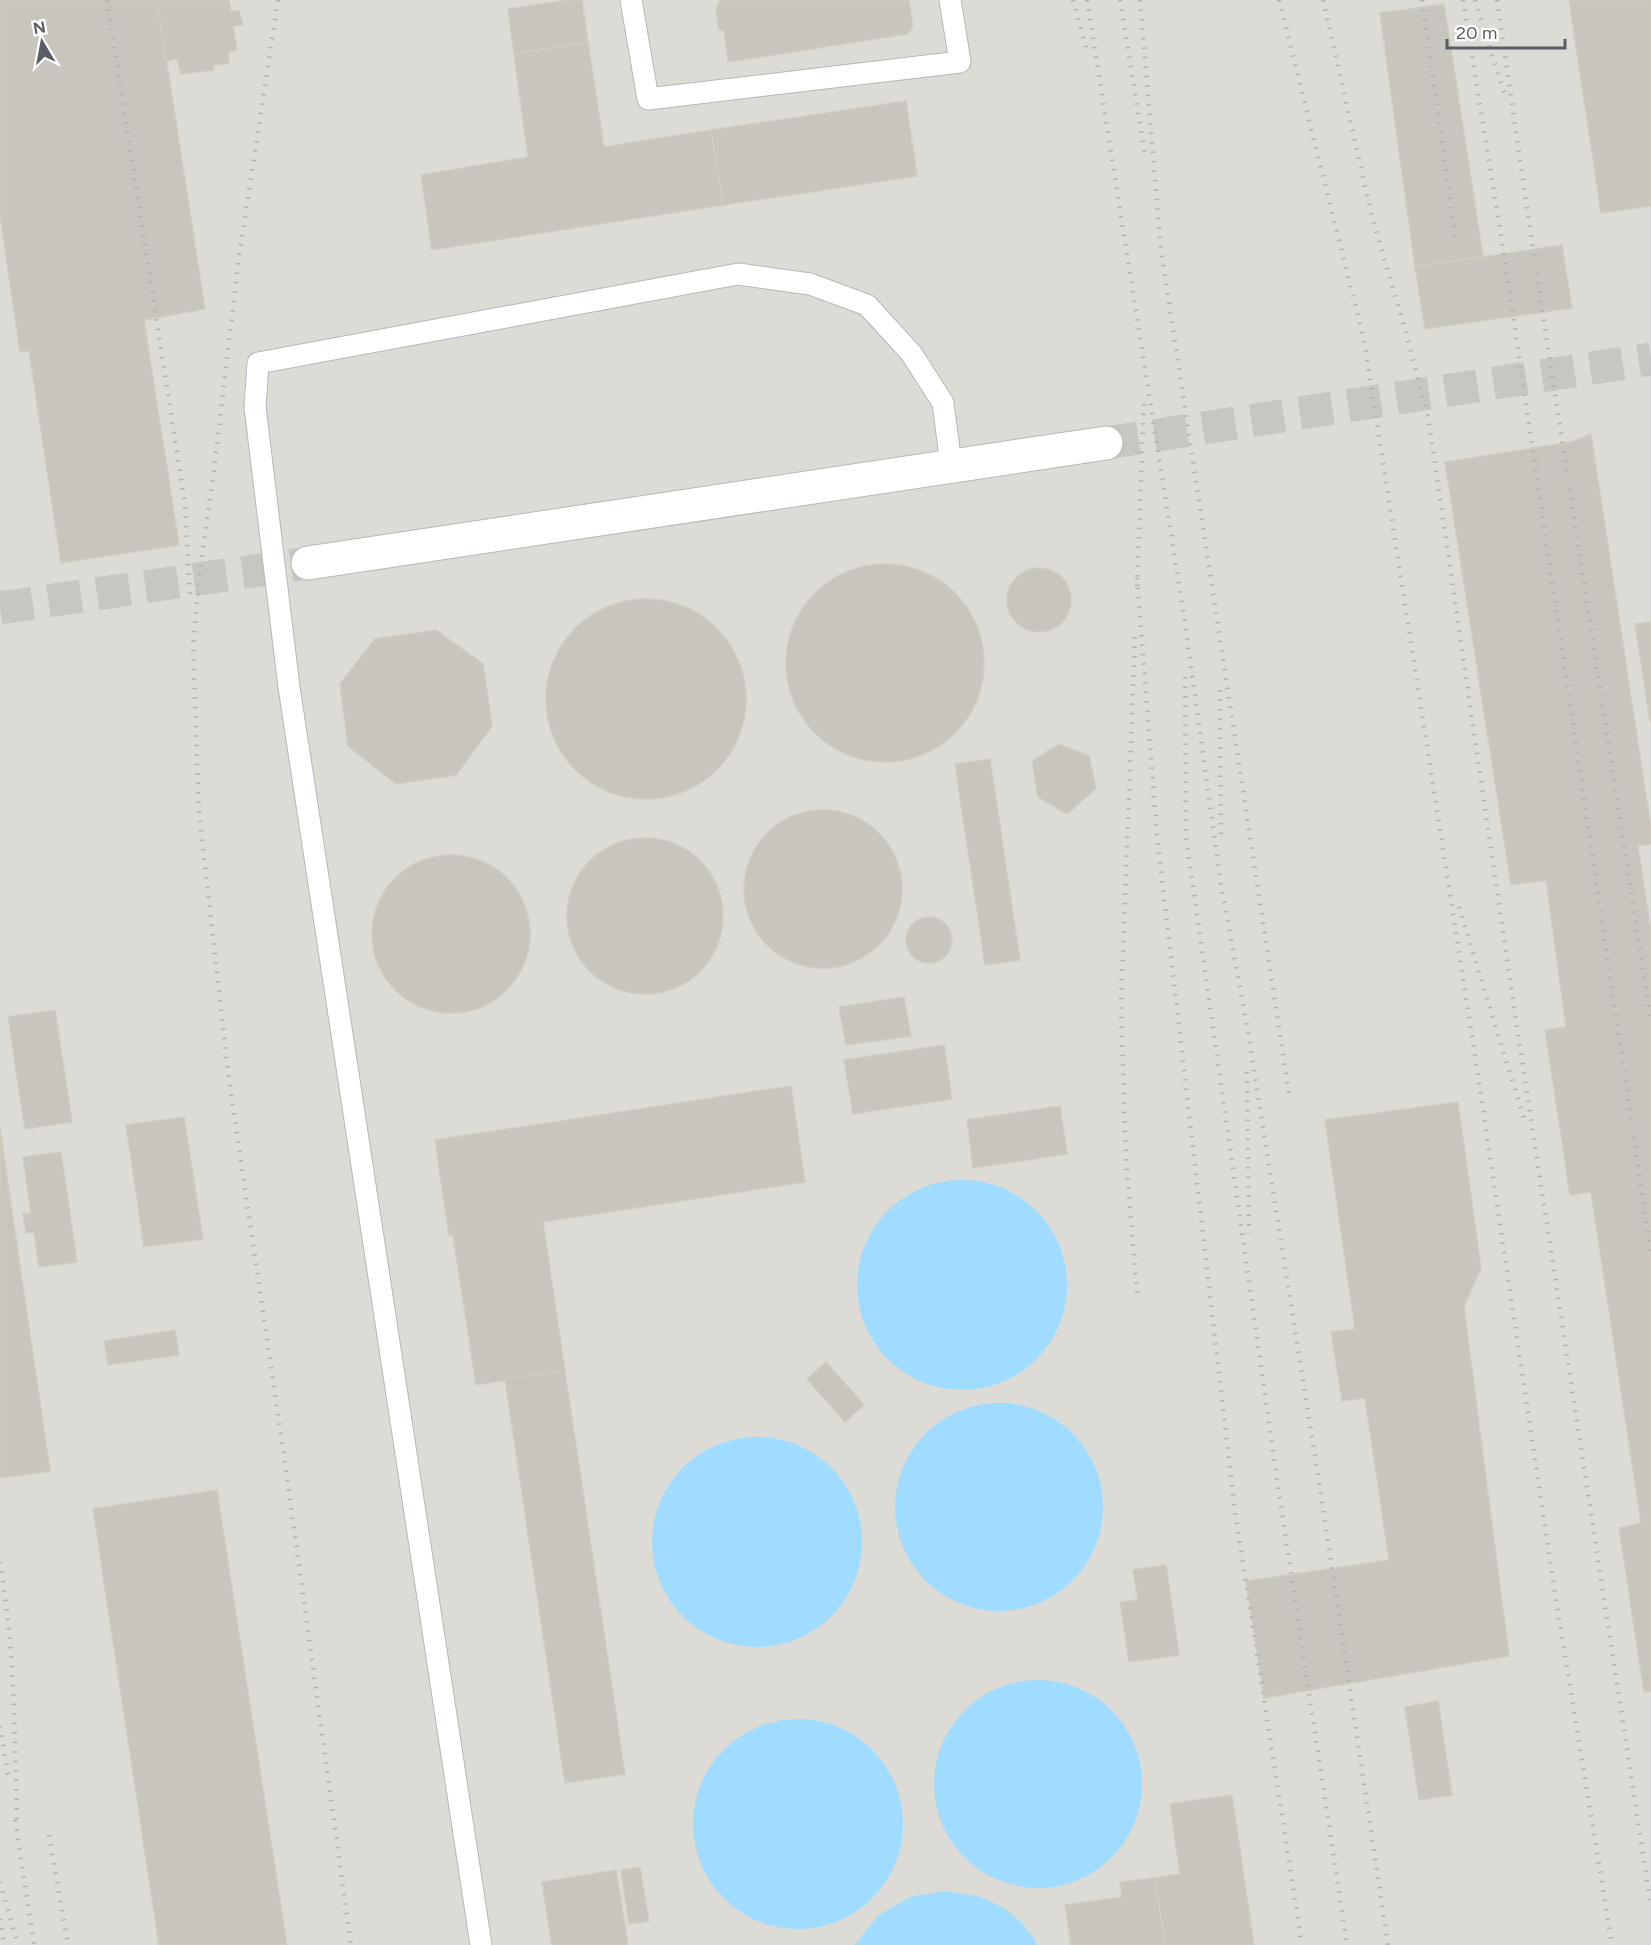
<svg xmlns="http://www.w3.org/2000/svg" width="1651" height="1945" font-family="Figtree,sans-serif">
<rect width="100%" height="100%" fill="#ede9e1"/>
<rect fill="#dddbd5" x="0" y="0" width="1651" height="1945"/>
<g fill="#9fdcff">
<circle cx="962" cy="1285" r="105"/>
<circle cx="999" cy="1507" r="104"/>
<circle cx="757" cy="1542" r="105"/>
<circle cx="1038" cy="1784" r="104"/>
<circle cx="798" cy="1824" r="105"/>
<path d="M944,1891C955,1893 966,1894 976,1896C1000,1902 1027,1923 1037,1945H854L879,1915L910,1897Z"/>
</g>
<g fill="#c8c4be" stroke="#d2cbbf" stroke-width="1.5">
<polygon points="0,0 157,0 205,309 144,320 179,545 61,563 29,351 20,352 0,214"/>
<polygon points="157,0 229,0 231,11 239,11 243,25 233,26 237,50 228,52 229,63 214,65 214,70 181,74 177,59 166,61"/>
<polygon points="567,0 582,0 588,42 514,54 508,9"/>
<polygon points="720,0 909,0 913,28 907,34 728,62 724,31 719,29 716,9"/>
<polygon points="1569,0 1651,0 1651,206 1601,213"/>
<polygon points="1444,4 1483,256 1415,267 1380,13"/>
<polygon points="588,42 604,147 711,130 723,205 432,250 421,175 528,157 514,54"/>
<polygon points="906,101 917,176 723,205 711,130"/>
<polygon points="1562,245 1572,308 1425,329 1415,267"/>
<polygon points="1591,434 1651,828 1651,844 1638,846 1651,931 1651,1691 1644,1692 1619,1528 1641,1523 1591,1192 1570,1195 1545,1030 1566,1027 1546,880 1511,885 1445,462 1571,442"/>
<circle cx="885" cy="663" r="99"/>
<circle cx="1039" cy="600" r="32"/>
<circle cx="646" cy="699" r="100"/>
<polygon points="1651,622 1651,722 1650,722 1635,624"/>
<polygon points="436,630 483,664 492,726 456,775 396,784 348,746 340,684 375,639"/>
<polygon points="1059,744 1089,756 1096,788 1067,814 1038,797 1032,761"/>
<polygon points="990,759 1020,960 985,965 955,764"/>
<circle cx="823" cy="889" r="79"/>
<circle cx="645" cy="916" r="78"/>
<circle cx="451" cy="934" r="79"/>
<circle cx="929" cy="940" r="23"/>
<polygon points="904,997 911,1036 846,1045 839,1007"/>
<polygon points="55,1010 72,1122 25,1129 8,1017"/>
<polygon points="944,1045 952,1099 853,1114 844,1060"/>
<polygon points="791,1086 805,1182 543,1222 565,1371 476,1385 453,1235 449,1235 435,1140"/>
<polygon points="1458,1102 1481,1268 1464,1307 1509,1656 1264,1698 1246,1581 1389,1560 1365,1398 1342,1401 1331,1332 1355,1329 1325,1120"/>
<polygon points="1060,1106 1067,1154 973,1168 967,1120"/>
<polygon points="184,1117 203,1239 144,1247 126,1125"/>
<polygon points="0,1129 50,1471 0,1478"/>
<polygon points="61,1152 77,1262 39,1267 34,1232 26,1233 23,1214 31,1213 23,1157"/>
<polygon points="175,1330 179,1355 108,1365 104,1341"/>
<polygon points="826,1362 864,1405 845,1422 807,1379"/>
<polygon points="565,1371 625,1774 565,1783 505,1379"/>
<polygon points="217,1490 287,1945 159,1945 93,1509"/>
<polygon points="1166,1565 1179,1655 1129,1662 1120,1602 1138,1600 1133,1570"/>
<polygon points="1438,1701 1452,1795 1419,1800 1405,1707"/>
<polygon points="1232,1795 1254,1945 1165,1945 1155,1878 1180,1874 1170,1804"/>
<polygon points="640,1867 649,1921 629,1924 621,1870"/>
<polygon points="616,1870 628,1945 552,1945 542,1882"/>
<polygon points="1155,1878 1165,1945 1071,1945 1065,1905 1122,1897 1120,1882"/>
</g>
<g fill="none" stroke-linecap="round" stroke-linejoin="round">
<g stroke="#c8c6c1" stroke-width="33" stroke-dasharray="33 16" stroke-linecap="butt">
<polyline points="1106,443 1651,359"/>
<polyline points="0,608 308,563"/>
</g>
<g stroke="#b4b8bc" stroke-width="23">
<g id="service">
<polyline points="631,0 648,99 960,62 950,0"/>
<polyline points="481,1945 289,687 255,407 258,363 738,274 810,284 867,305 911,353 943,403 951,465"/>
</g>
</g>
<g stroke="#b4b8bc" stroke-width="35">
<polyline id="minor" points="308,563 1106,443"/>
</g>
<use href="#service" stroke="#fff" stroke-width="21"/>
<use href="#minor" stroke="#fff" stroke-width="33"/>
<g stroke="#b2b3b3" stroke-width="4.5" stroke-dasharray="1.5 8" stroke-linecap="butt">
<polyline points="107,0 185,504 190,598"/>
<polyline points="278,0 239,257 213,478 200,569 193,646 199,812 228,1072 285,1463 351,1945"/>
<polyline points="1073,0 1088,55"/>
<polyline points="1087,0 1185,623 1221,885 1247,1026 1320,1488 1388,1945"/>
<polyline points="1120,0 1145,155"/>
<polyline points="1140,0 1161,250 1289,1094"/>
<polyline points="1279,0 1364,340 1472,1036 1555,1594 1612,1945"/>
<polyline points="1323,0 1373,221 1404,326 1428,416 1516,1021 1651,1907"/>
<polyline points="1422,0 1456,241"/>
<polyline points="1463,0 1504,254 1651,1255"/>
<polyline points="1475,0 1504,92"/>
<polyline points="1497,0 1533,250 1651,1022"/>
<polyline points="1137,578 1157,836 1235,1512 1302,1945"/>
<polyline points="1137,586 1144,403"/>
<polyline points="1135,637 1121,1005 1126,1160 1137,1293"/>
<polyline points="1185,677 1186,837 1280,1500 1347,1945"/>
<polyline points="1220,690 1221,834"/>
<polyline points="1459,907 1525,1122"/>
<polyline points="1247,1072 1249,1234"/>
<path d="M0,1562C15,1651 15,1737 17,1827"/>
<polyline points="0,1726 9,1782"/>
<polyline points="15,1820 34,1945"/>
<polyline points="49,1835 68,1945"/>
<polyline points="0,1882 18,1945"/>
<polyline points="0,1919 4,1945"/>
</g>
</g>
<g transform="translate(42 42) rotate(350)" stroke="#ffffff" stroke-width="4.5" paint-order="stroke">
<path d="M0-4.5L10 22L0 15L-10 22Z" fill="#595e62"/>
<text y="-9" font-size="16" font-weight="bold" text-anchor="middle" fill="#595e62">N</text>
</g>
<path d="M1447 39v9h118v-9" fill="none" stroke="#595e62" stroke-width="3"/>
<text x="1456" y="39" font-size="18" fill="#595e62" stroke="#ffffff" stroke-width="4.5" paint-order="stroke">20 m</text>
</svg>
